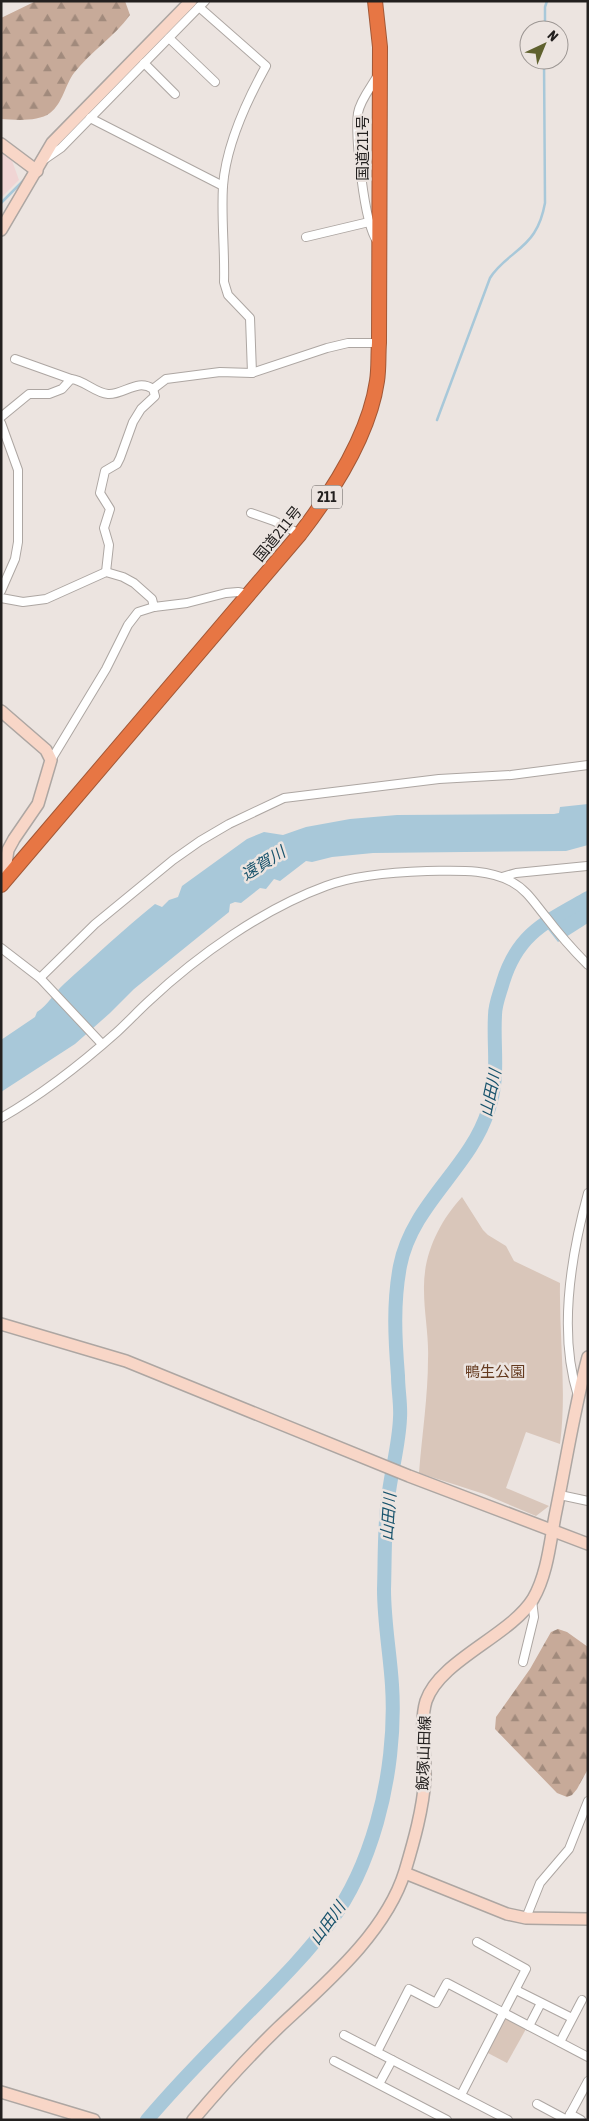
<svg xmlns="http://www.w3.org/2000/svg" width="589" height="2121" font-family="'Asap Condensed','Noto Sans JP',sans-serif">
<defs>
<pattern id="forest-firs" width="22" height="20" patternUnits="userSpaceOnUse" patternTransform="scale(1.25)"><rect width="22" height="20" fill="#c7aa99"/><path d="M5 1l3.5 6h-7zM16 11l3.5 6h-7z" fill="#a18a7c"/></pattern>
</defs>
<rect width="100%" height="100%" fill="#ece4e0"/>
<polygon fill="#f0d5d4" points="1,149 10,155 19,180 1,198"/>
<g fill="url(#forest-firs)">
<path d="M36,1H125L130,15C114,37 90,52 74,73C65,85 63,103 50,113C38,122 15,120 1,119V18Z"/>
<polygon points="558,1629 567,1632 588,1647 588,1769 577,1789 572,1795 567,1797 557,1793 495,1729 496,1717 530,1669 551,1632"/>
</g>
<g fill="#d9c6ba">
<path d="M462,1197L483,1230L488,1235L506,1246L514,1261L560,1283C559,1337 567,1391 560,1444L526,1432L506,1488L549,1506L536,1516L484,1494L419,1473C422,1435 428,1396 428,1359C429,1336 424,1313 424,1290C423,1255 439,1222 462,1197Z"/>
<polygon points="504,2017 526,2029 507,2063 486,2052"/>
</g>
<g fill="#a8c8d9">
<path d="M588,804V845L566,851L373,853L332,857L312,862L306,861L280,881L274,879L266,889L260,888L241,903L235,902L230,904L229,912L134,989L110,1013L75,1044L1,1092V1040L35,1017L37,1012C48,1005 54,993 64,984C94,957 124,929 155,904L162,907L169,900L178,897L182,886L247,839L264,832L283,835L306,827L350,819L397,815L554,814L559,813L560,807Z"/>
<polygon points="588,896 588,923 558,942 543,923"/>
</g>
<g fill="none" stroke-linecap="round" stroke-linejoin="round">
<g stroke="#a8c8d9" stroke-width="2.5">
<polyline points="545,30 545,7 547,1"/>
<polyline points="62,141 116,87"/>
<polyline points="1,203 25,179"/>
<path d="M437,420L490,278C501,259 523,251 534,233C540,224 543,214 545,203L544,60"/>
</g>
<path stroke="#a8c8d9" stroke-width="14" d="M147,2120C176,2086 206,2055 237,2024C269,1991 303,1959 330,1922C352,1893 367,1857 377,1822C389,1780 395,1730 392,1685C390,1653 384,1622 384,1589C385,1560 384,1528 388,1499C391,1472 399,1445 400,1418C401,1404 398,1390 398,1376C395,1339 393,1303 400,1266C412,1204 470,1168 488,1111C500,1078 493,1049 495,1015C495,1004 500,993 503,982C518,933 546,922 588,898"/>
<g stroke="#ada6a2" stroke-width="10">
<g id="street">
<path d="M199,7L266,66C246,102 226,145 223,186C221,218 225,250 224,282L228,295L250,318L252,373"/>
<polyline points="169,38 215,82"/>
<polyline points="144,63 175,94"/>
<polyline points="90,118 223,186"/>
<polyline points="45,159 61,148 205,1"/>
<polyline points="306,237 369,222"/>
<path d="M377,241C364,223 355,136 358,113C360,100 372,86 378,75"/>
<polyline points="15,359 71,379"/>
<polyline points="153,389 166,379 220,372 252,373 327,348 348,343 379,343"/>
<path d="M1,417L29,394H49L62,389L71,379C84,380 95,393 108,394C124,395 137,378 153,389L155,396L141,409L133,422L120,458L117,464L105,471L100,493L110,509L104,528L109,545L106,572"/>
<polyline points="1,423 18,470 18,542 15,559 1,591"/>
<polyline points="251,513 274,521 300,534"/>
<polyline points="1,598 23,602 46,599 106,572 123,577 134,583 152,599 154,607"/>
<polyline points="51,760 106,669 128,625 138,612 154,607 187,603 226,593 238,592 248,594"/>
<polyline points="502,877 516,873 587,866"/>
<polyline points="1,948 40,978 102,1044"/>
<polyline points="40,978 95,924 173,860 200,841 229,824 284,798 439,779 511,775 588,765"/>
<path d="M1,1118C43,1094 81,1064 117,1032C128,1022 138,1011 149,1001C198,955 263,909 326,886C355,875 396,872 427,871C454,871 487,868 512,882C527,890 535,904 546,917C559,934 573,950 588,965"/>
<path d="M578,1396C558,1333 571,1255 588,1193"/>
<polyline points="560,1495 588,1501"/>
<polyline points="523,1662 534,1617 532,1600"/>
<polyline points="526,1918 540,1883 569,1849 588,1801"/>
<polyline points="516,1990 572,2018"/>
<polyline points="529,2026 541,2003"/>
<polyline points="344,2035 508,2120"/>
<polyline points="560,2042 582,2000"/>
<polyline points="377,2052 409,1989 436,2003 447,1983 588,2057"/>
<polyline points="334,2061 447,2120"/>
<polyline points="379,2084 392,2060"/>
<polyline points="461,2095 526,1969 477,1942"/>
<polyline points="537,2104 567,2120"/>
<polyline points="570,2114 581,2120"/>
<polyline points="567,2120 588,2081"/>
</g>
</g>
<g stroke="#ada6a2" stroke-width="14">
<g id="secondary">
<polyline points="1,144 37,171"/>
<polyline points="1,230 52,143 191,1"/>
<polyline points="1,711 46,750 51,760 38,804 14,839 8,850 3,883"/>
<polyline points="1,1324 126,1361 409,1476 588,1544"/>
<polyline points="405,1873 507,1914 526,1918 588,1919"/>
<polyline points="1,2092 94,2120"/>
<path d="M193,2120C220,2088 248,2057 279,2027C325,1984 386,1933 405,1871C414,1841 423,1809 425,1778C426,1754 419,1725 426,1701C440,1660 510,1636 533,1599C547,1575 550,1543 555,1516C566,1463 574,1409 588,1357"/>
</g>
</g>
<g stroke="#a25837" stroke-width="16">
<path id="highway" d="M1,885L300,534C333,491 369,436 377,381C379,369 378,356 379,343L380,47L375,1"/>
</g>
<use href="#street" stroke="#fff" stroke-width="8"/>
<use href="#secondary" stroke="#f8d6c7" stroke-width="11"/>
<use href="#highway" stroke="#e77644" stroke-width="14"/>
</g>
<g text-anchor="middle" stroke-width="5" stroke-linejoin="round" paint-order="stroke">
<rect fill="#ece4e0" stroke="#5f5b59" stroke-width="1" x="312" y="485.5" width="30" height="23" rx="4"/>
<g font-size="14" font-weight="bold" fill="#23201f">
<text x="327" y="502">211</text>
</g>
<g font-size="15" fill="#23201f" stroke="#ece4e0">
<text transform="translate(363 148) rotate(-90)" y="5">国道211号</text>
<text transform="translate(278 534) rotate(-51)" y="5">国道211号</text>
<text transform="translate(424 1753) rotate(-88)" y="5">飯塚山田線</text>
</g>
<g font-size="15" fill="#643a1f" stroke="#ece4e0">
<text x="495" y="1377">鴨生公園</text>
</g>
<g font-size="16" font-style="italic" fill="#18536c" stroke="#ece4e0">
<text transform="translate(263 863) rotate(-32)" y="6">遠賀川</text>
<text transform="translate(490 1093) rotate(-78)" y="6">山田川</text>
<text transform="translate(388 1517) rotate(-86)" y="6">山田川</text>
<text transform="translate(327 1923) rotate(-54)" y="6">山田川</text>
</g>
</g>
<rect width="589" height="2121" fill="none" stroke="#23201f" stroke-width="5"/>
<g transform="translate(544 45) rotate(44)"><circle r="24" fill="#ece4e0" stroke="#9c9693"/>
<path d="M0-4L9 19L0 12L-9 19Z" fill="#5f612e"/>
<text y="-8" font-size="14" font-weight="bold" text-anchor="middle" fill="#23201f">N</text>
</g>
</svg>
